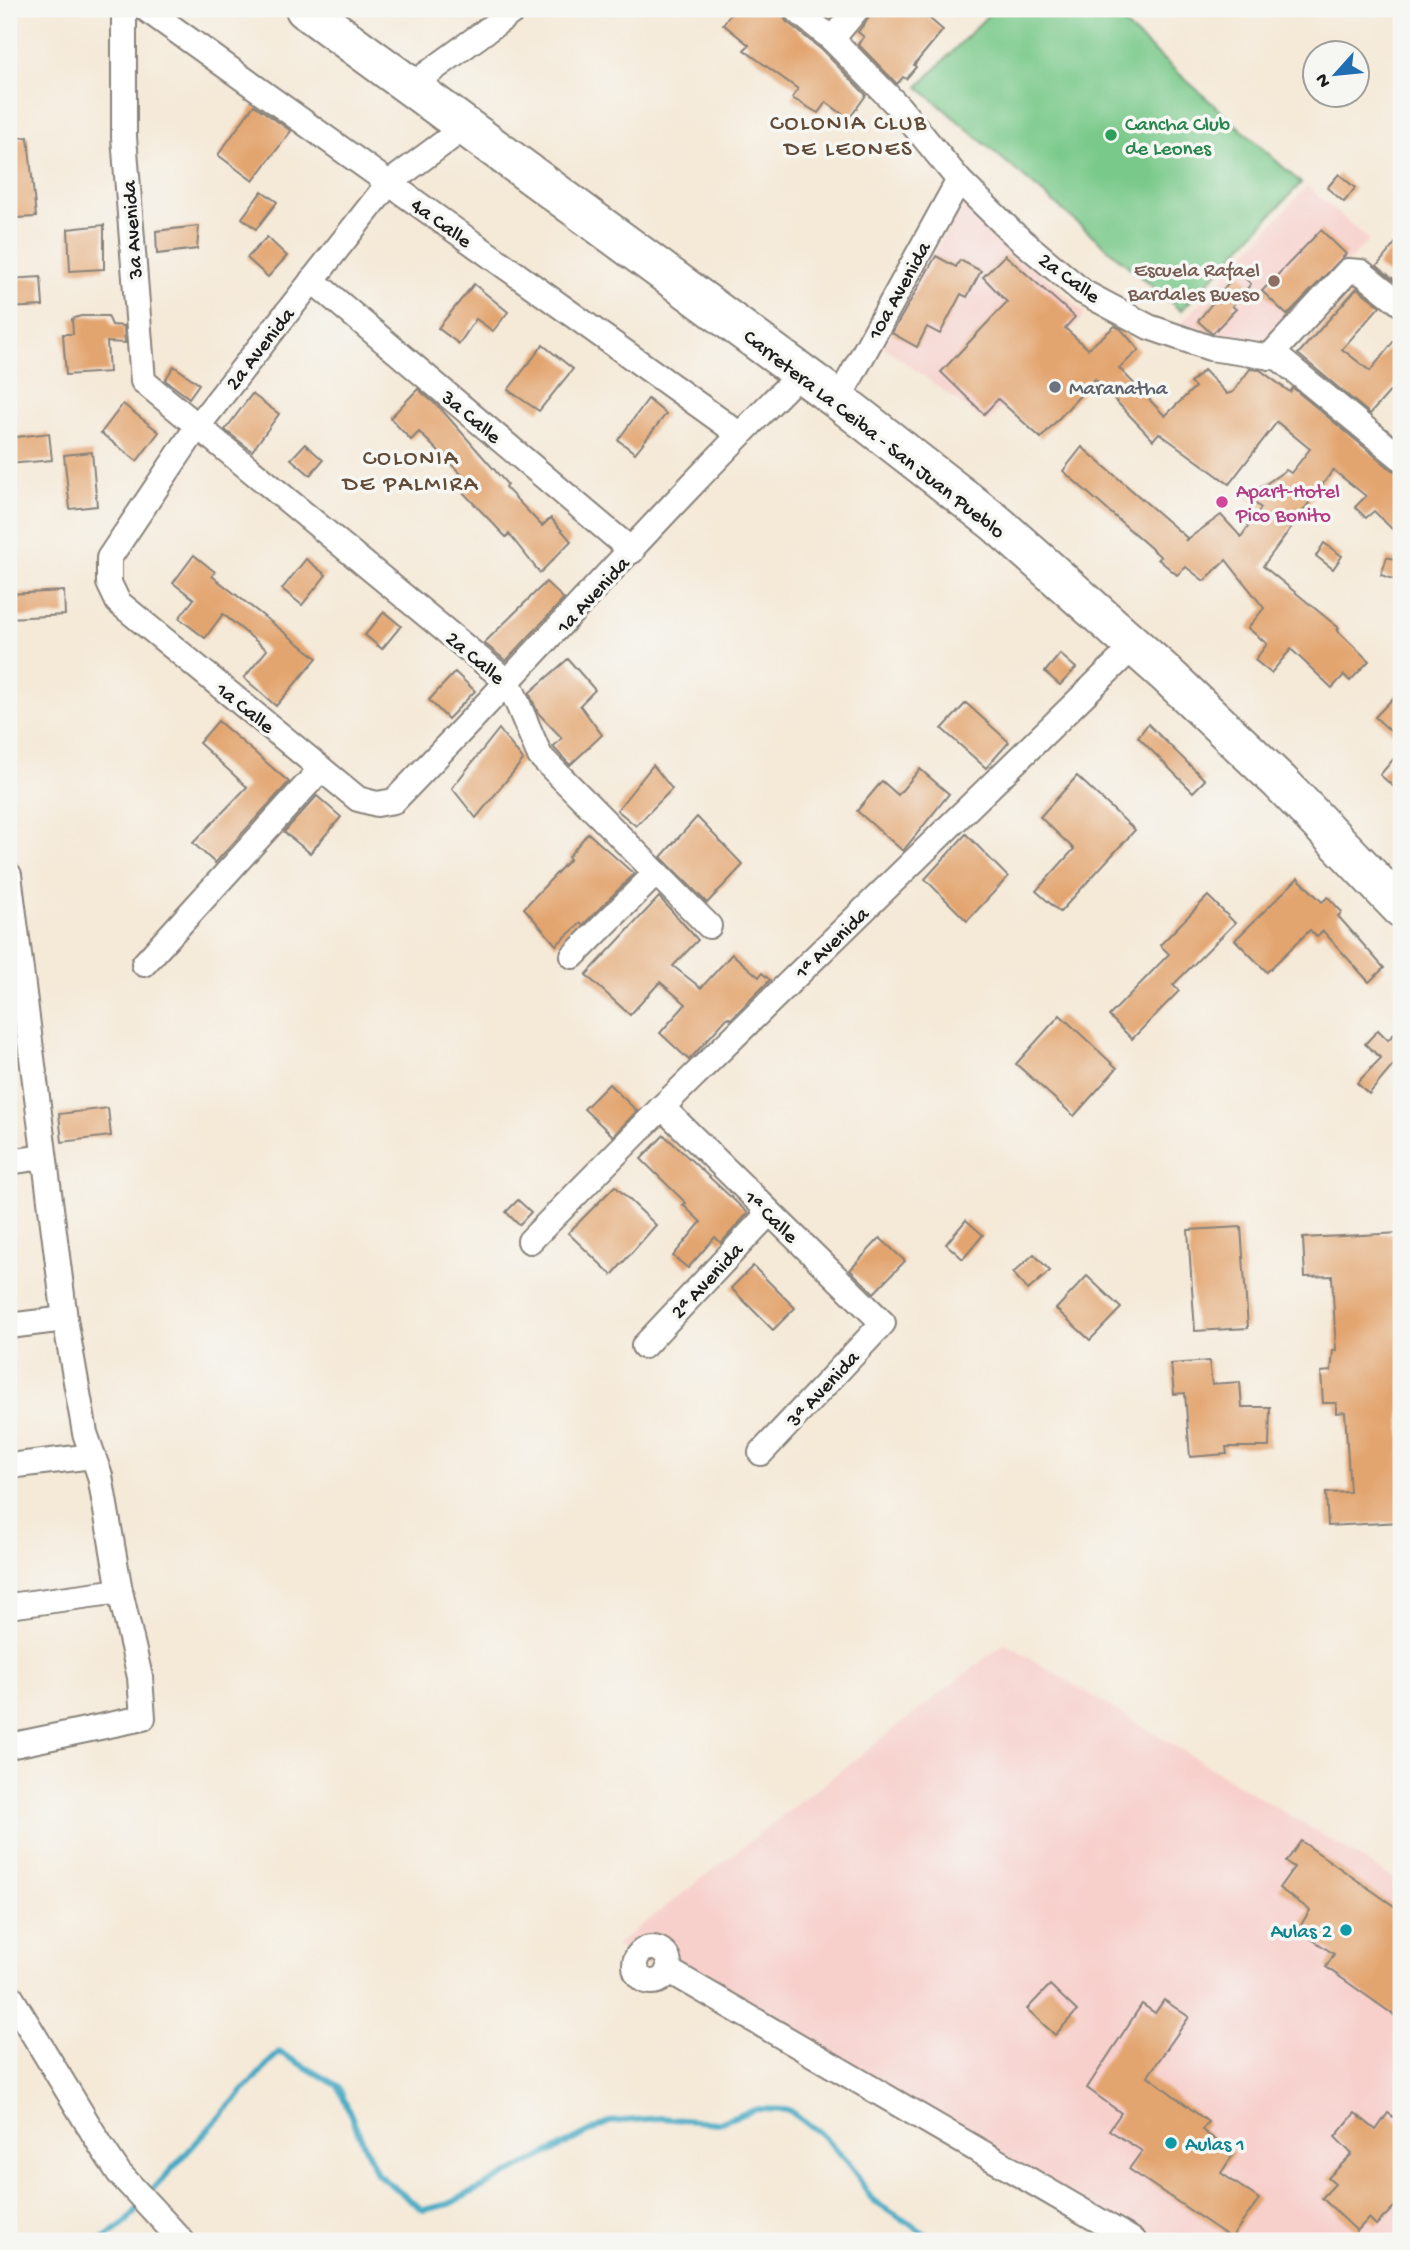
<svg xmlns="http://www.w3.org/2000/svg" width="1410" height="2250" font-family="'Gochi Hand',sans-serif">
<rect width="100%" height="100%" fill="#f6f6f2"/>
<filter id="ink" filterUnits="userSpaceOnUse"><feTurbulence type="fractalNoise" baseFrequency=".0143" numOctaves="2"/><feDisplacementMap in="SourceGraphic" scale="14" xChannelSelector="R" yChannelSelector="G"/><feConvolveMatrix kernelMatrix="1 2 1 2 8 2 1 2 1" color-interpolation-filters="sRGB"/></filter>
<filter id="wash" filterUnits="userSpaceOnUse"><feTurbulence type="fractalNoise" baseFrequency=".00686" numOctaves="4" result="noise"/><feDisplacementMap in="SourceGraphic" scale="28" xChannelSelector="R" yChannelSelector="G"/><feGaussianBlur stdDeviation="1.57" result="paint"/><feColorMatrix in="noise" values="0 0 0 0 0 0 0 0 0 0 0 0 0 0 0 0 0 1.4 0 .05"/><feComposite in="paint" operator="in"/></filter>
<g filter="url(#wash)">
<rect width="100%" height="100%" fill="#f5e9d7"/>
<g fill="#f7d0cc">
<polygon points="1307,186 1369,240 1266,346 1206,338 1181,323"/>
<polygon points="962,203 1085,314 987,423 883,346"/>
<polygon points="1005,1643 1401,1883 1401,2241 1131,2241 615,1946"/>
</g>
<polygon fill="#79c98a" stroke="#4a7253" stroke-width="2" points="994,9 1107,9 1301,183 1181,311 918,87"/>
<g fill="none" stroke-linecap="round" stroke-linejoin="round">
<g stroke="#41a8c2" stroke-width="6">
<polyline points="148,2195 279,2052 338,2086 377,2174 423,2210 449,2204 609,2122 661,2118 718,2123 757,2109 789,2110 820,2133 849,2163 873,2201 937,2241"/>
<polyline points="9,2238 12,2241"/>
<polyline points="100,2241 127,2222 141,2204"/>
</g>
</g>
<g id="blocks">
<g fill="#e3a570">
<polygon points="735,9 780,9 786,21 822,50 866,95 849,119 826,102 818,113 792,98 798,89 744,50 749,45 723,24"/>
<polygon points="876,9 935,9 929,18 943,30 914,65 916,67 906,79 903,77 897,84 858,44 864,37 858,32"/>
<polygon points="254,105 291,131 253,181 218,155"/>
<polygon points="28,137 36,217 14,218 9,182 9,139"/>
<polygon points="1339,174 1355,188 1344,202 1327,188"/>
<polygon points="262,191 277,202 256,229 242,218"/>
<polygon points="104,225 104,269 70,271 68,229"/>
<polygon points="199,226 197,249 157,254 156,231"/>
<polygon points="1321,230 1346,254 1287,315 1262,291"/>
<polygon points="1401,236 1401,275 1396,281 1377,266"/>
<polygon points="267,237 287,256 268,277 247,258"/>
<polygon points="1005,255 1075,317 1065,328 1088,349 1115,326 1121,329 1139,350 1119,368 1165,416 1195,387 1190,383 1204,370 1227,394 1233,392 1250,369 1260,370 1290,392 1293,388 1392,470 1401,472 1401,538 1374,511 1366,518 1355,507 1366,496 1333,470 1263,566 1339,628 1337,630 1369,661 1350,681 1344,675 1332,688 1291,649 1271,673 1255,660 1267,644 1248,628 1264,608 1226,560 1204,581 1186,567 1177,575 1158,559 1161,557 1063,471 1082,447 1187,538 1185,541 1221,515 1241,537 1261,508 1247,497 1286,470 1291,473 1310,449 1277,422 1229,484 1159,433 1153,440 1095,379 1041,438 998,399 984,414 941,372 1007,302 983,277"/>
<polygon points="936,256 956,267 960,260 981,271 967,297 961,294 940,334 927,327 917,347 892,333"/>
<polygon points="1238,271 1251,284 1232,306 1236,309 1213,333 1210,332 1198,321"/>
<polygon points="41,277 43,306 9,308 9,279"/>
<polygon points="474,284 508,312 493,331 476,319 459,344 438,328"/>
<polygon points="1357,288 1380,306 1342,349 1370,371 1401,332 1401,379 1370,414 1298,354"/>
<polygon points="81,316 108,316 112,325 124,326 125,343 107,342 109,372 66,375 63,334 73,334 72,319"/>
<polygon points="543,345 573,369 539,411 508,390"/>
<polygon points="174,366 199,384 189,398 165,380"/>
<polygon points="418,389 441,409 507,484 505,487 542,526 551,518 571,541 540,573 509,534 506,537 455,484 463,476 419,432 411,440 390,418"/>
<polygon points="252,394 279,414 252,451 225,430"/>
<polygon points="648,399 666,414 635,453 618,440"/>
<polygon points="123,404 159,432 137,461 101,433"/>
<polygon points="49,433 52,460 9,464 9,438"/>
<polygon points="305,444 323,460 310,475 291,459"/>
<polygon points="92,452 97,506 70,509 64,455"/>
<polygon points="1324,543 1342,556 1333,569 1316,556"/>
<polygon points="194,555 215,572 212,576 317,658 276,706 244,678 267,650 223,614 205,638 179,618 194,599 173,583"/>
<polygon points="1387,557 1401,561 1401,582 1381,575"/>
<polygon points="306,559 326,575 302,605 282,589"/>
<polygon points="546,582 564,599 506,661 484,643"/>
<polygon points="64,591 65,615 9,618 9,594"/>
<polygon points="384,612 401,626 382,649 365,635"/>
<polygon points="1060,654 1076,668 1060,685 1045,672"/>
<polygon points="568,659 595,690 580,705 602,735 570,765 553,747 562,738 538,713 529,693"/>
<polygon points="455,672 475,691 448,719 429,700"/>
<polygon points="1401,690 1401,741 1375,717"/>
<polygon points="966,703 1009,742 986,768 942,729"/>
<polygon points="218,721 289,782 215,863 193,843 247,787 199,743"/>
<polygon points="1148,724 1205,780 1193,792 1138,737"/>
<polygon points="499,729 523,760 476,818 452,788"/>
<polygon points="1401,750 1401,793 1380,775"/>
<polygon points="653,765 672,789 636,826 617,810"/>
<polygon points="920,769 949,794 903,851 857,811 882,781 898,795"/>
<polygon points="1077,776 1135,830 1060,912 1036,891 1074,849 1040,817"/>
<polygon points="317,796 341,817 310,853 284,832"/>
<polygon points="697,817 743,865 707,903 661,857"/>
<polygon points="588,833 634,874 583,925 581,923 556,945 524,908 570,859 568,857"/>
<polygon points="966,834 1008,877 967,921 925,879"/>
<polygon points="1298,878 1322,902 1328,897 1342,912 1338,916 1384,968 1369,982 1323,931 1317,937 1310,930 1267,972 1235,940"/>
<polygon points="1208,896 1235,923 1173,985 1179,991 1132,1039 1109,1016 1169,954 1160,945"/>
<polygon points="659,897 698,940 673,966 701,988 732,954 759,977 762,973 770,980 731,1019 728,1017 689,1060 660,1033 686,1004 660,982 630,1015 586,975"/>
<polygon points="1060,1015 1117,1068 1074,1116 1016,1064"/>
<polygon points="1401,1026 1401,1056 1369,1094 1357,1083 1381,1058 1365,1044 1378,1030 1388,1040"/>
<polygon points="609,1084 637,1111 613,1136 584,1109"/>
<polygon points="108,1108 111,1136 62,1142 59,1114"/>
<polygon points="664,1135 748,1213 721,1243 715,1237 688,1268 673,1256 701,1222 683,1205 686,1203 641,1159"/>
<polygon points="615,1186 656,1225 612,1275 568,1233"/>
<polygon points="518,1200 531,1212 519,1225 506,1212"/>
<polygon points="966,1220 983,1235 963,1259 946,1244"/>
<polygon points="1241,1227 1248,1328 1195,1331 1188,1230"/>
<polygon points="1401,1233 1401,1522 1328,1526 1326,1493 1350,1492 1345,1412 1336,1413 1336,1403 1323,1403 1321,1372 1331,1371 1333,1350 1336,1350 1332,1276 1305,1277 1303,1238"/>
<polygon points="880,1238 905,1261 874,1293 850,1270"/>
<polygon points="1034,1254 1050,1271 1028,1290 1013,1273"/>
<polygon points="753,1266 795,1308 773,1330 731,1288"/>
<polygon points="1087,1276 1121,1308 1090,1340 1056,1309"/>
<polygon points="1209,1361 1212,1384 1240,1382 1242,1407 1270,1407 1269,1447 1226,1447 1227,1454 1190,1457 1185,1393 1174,1394 1171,1364"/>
<polygon points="1301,1841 1401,1911 1401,2020 1326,1967 1334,1954 1298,1930 1310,1910 1279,1888 1294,1867 1286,1862"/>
<polygon points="1050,1985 1077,2011 1055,2035 1027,2009"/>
<polygon points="1164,2000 1189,2017 1148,2076 1208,2122 1202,2130 1234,2153 1221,2173 1259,2199 1231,2238 1129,2169 1142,2151 1109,2130 1121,2113 1087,2088 1142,2004 1155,2013"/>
<polygon points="1355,2113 1376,2130 1388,2113 1401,2123 1401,2200 1376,2225 1369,2218 1357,2231 1322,2198 1335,2184 1328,2178 1352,2154 1335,2137"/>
</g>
</g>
</g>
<g filter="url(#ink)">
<use href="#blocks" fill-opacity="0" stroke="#88827a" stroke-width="2"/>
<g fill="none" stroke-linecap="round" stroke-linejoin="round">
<g stroke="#88827a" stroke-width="28">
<g id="minor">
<polyline points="124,9 124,137 143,381 509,683 540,756 709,926"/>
<polyline points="146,9 739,434"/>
<polyline points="795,9 832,39 898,106 959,180 1014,234 1083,292 1149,327 1210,348 1279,358 1401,458"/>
<polyline points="832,39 857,9"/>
<polyline points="409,87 516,9"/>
<path d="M465,127L388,184L197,427L109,558V583L118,602L358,799L377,804L394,801C531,660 661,512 801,373"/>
<polyline points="312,280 632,551"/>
<polyline points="1269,357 1348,271 1361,272 1401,304"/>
<polyline points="838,400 959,180"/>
<polyline points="9,875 65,1319 85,1433 100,1476 120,1591 140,1677 143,1718 9,1746"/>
<polyline points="573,956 656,873"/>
<polyline points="144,964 321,769"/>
<polyline points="662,1107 883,1323 761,1453"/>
<polyline points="9,1162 43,1157"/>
<polyline points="530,1241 662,1107 1134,646"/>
<polyline points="9,1326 65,1319"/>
<polyline points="644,1346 769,1213"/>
<polyline points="9,1466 93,1456"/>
<polyline points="9,1606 120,1591"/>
<circle cx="652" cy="1965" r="17"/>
<polyline points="668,1970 1134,2241"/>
<polyline points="9,1994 103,2149 119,2173 182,2241"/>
</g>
</g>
<g stroke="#88827a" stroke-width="42">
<polyline id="primary" points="305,9 838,400 996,523 1165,673 1280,782 1401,908"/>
</g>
<use href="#minor" stroke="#fff" stroke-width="24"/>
<use href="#primary" stroke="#fff" stroke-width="38"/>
</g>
</g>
<circle fill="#2e9e5b" stroke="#f6f6f2" stroke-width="2.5" cx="1111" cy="135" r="7"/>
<circle fill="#8d6e63" stroke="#f6f6f2" stroke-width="2.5" cx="1274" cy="281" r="7"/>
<circle fill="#6b7280" stroke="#f6f6f2" stroke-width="2.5" cx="1055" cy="387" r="7"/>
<circle fill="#d1479c" stroke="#f6f6f2" stroke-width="2.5" cx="1222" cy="502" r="7"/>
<g fill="#0f9aa8" stroke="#f6f6f2" stroke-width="2.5">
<circle cx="1346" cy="1930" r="7"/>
<circle cx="1171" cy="2143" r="7"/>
</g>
<g text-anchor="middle" stroke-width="7" stroke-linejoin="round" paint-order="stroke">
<g font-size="21" fill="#27864d" stroke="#f6f6f2" text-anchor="start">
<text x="1125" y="130">Cancha Club<tspan x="1125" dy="24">de Leones</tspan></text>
</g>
<g font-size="21" fill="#1c1c1c" stroke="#f6f6f2">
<text transform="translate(442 222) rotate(36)" y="7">4a Calle</text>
<text transform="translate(131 230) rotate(-94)" y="7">3a Avenida</text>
<text transform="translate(1070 277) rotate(36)" y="7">2a Calle</text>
<text transform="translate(898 290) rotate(-61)" y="7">10a Avenida</text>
<text transform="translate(259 348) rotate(-52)" y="7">2a Avenida</text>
<text transform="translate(472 416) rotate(40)" y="7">3a Calle</text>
<text transform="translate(875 433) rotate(38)" y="7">Carretera La Ceiba - San Juan Pueblo</text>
<text transform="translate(592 594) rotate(-47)" y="7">1a Avenida</text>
<text transform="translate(476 657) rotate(40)" y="7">2a Calle</text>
<text transform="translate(246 707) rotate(39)" y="7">1a Calle</text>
<text transform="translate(831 942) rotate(-44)" y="7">1ª Avenida</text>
<text transform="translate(772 1216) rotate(44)" y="7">1ª Calle</text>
<text transform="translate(706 1280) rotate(-47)" y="7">2ª Avenida</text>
<text transform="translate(822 1388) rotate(-47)" y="7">3ª Avenida</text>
</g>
<g font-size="21" fill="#785e54" stroke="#f6f6f2" text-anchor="end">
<text x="1260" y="276">Escuela Rafael<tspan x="1260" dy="24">Bardales Bueso</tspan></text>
</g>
<g font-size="21" fill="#5b616d" stroke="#f6f6f2" text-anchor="start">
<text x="1069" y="394">Maranatha</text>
</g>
<g font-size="21" fill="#b23c85" stroke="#f6f6f2" text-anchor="start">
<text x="1236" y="497">Apart-Hotel<tspan x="1236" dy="24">Pico Bonito</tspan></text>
</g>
<g font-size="21" fill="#0d838f" stroke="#f6f6f2" text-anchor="end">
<text x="1332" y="1937">Aulas 2</text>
<text x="1185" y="2150" text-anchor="start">Aulas 1</text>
</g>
<g font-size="23" letter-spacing="2" fill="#624c39" stroke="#f6f6f2">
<text x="849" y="129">COLONIA CLUB<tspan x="849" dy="26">DE LEONES</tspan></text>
<text x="411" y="464">COLONIA<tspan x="411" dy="26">DE PALMIRA</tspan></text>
</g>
</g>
<rect width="1410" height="2250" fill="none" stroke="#f6f6f2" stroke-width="35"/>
<g transform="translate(1336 74) rotate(243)"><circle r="33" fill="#f6f6f2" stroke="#9f9f9c" stroke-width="2"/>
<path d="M0-5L12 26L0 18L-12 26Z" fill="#1f6fb2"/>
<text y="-10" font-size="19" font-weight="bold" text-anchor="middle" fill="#1c1c1c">N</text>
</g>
</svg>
